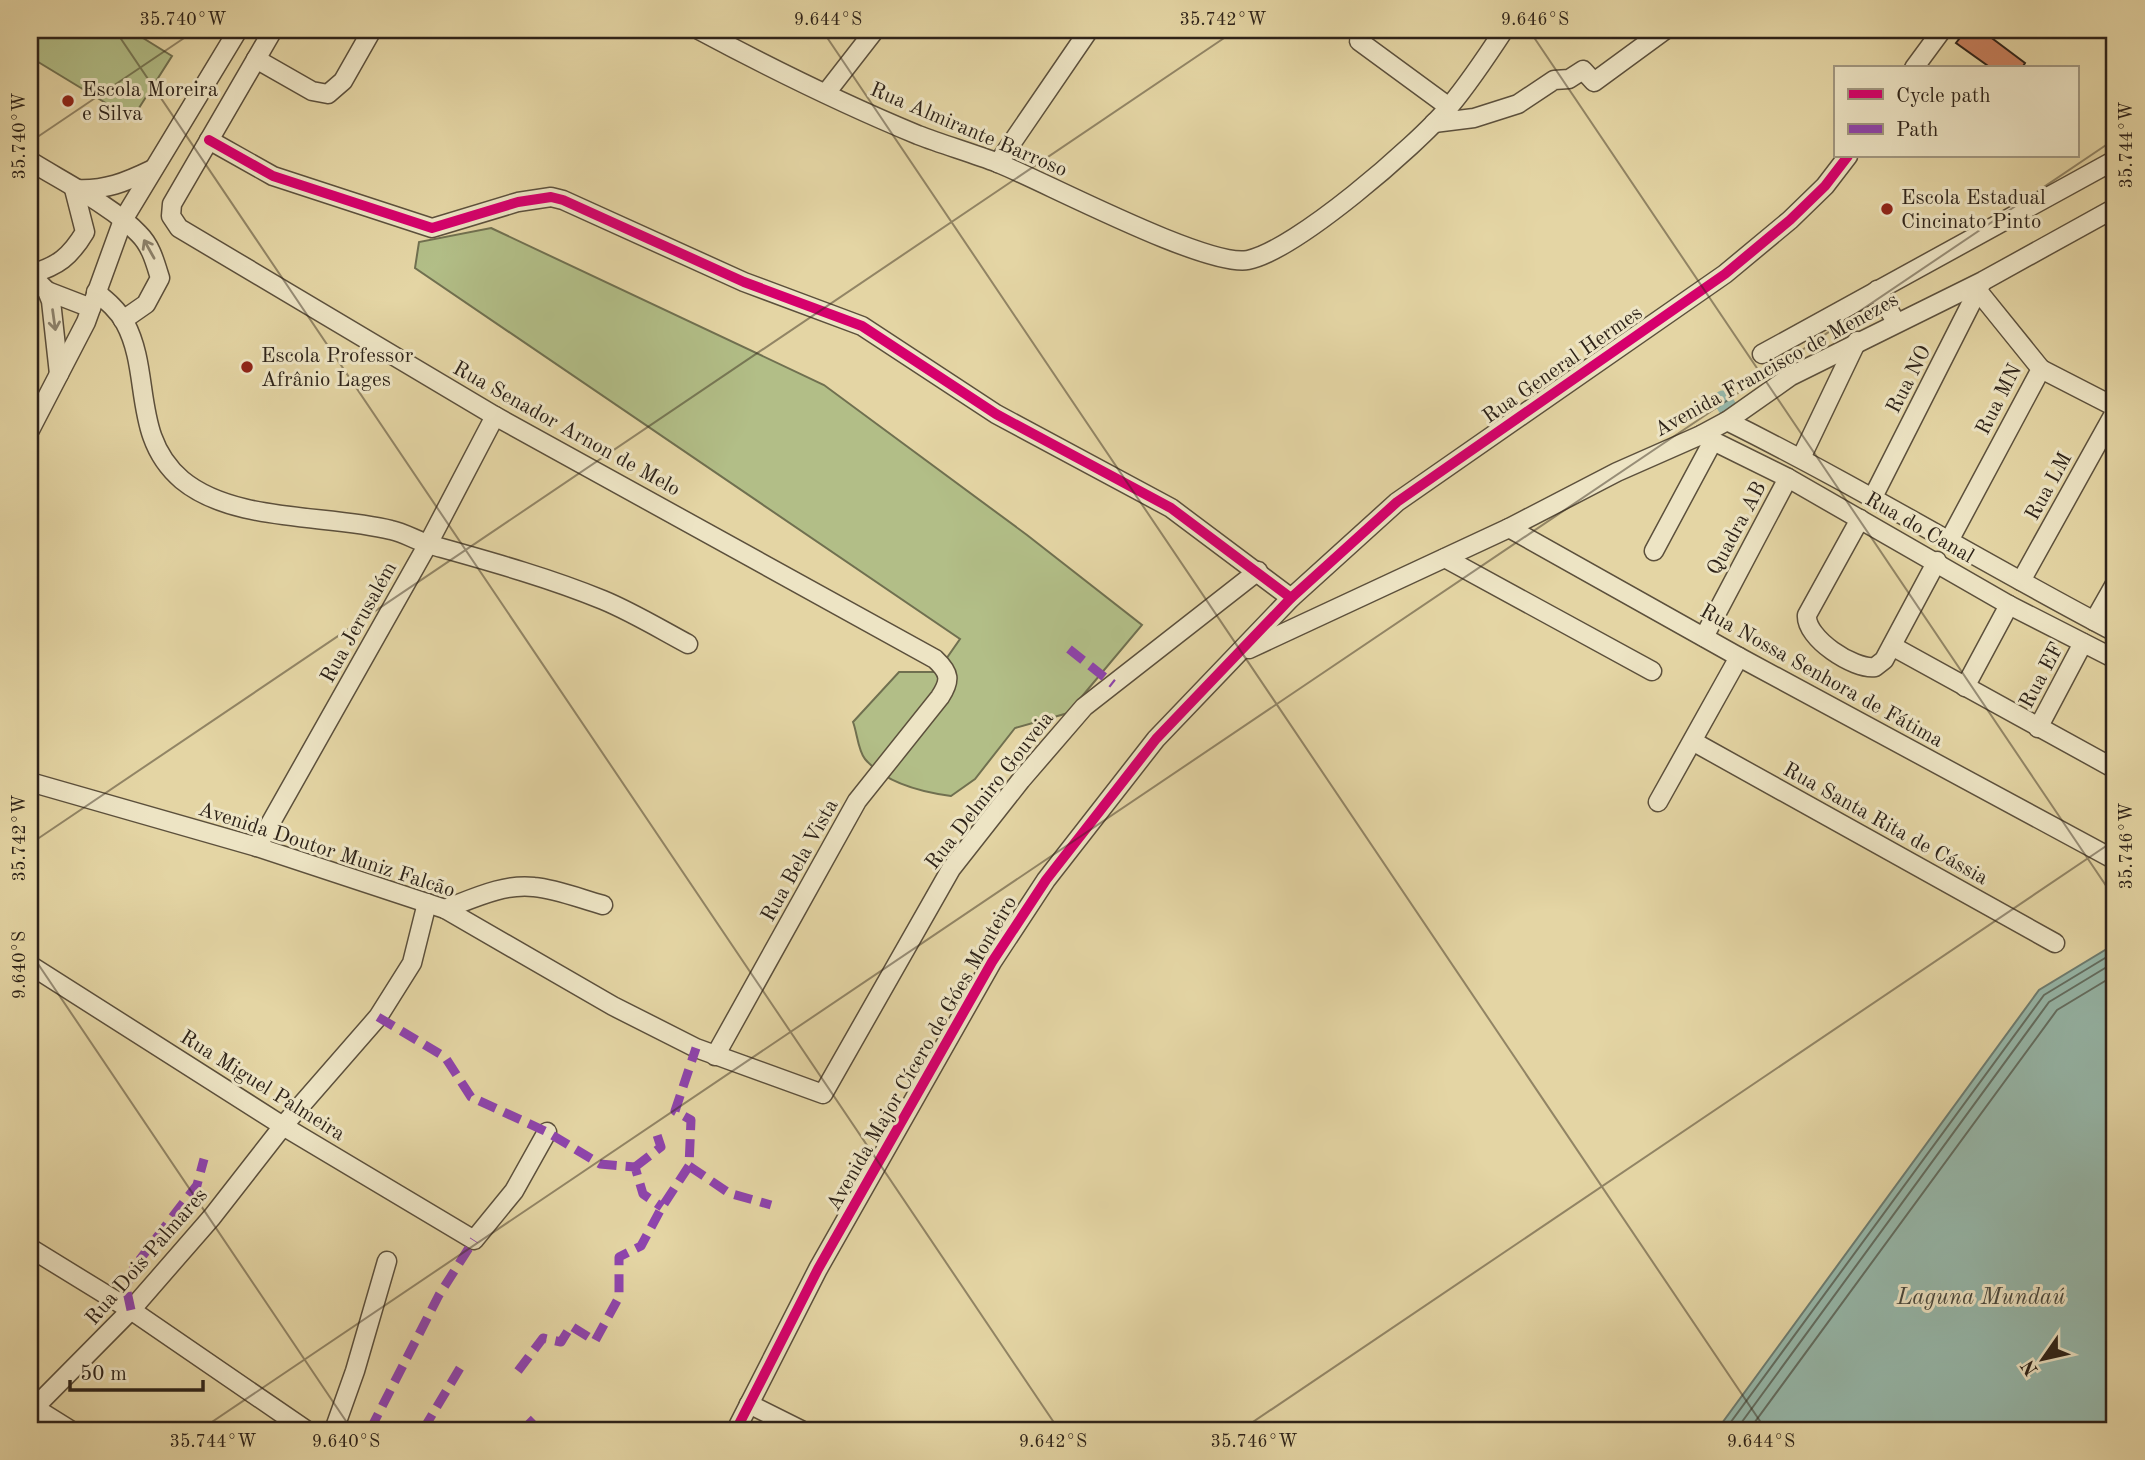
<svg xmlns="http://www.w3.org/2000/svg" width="2145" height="1460" font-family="'Old Standard TT',serif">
<rect width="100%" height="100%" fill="#e4d5a4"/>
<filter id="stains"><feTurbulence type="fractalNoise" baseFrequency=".00286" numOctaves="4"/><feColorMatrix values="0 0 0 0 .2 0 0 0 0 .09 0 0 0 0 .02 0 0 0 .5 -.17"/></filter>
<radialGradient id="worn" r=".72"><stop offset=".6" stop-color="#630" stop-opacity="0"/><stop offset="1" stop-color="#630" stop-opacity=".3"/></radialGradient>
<g fill="#b2be87" stroke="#707050" stroke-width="2">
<polygon points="30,30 130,30 172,56 132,119 30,57"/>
<path d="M491,228L824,385L1027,535L1142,625L1068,713L1015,728L975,779L951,796C921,792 885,783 865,759C858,751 857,732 853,722L899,672H937L960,639L415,268L419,242Z"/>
</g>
<polygon fill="#96b8ab" stroke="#6c7c71" stroke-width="2" points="2115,944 2115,1430 1717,1430 2039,990"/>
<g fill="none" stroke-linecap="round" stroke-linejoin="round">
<g stroke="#626e62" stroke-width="2">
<polyline points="1725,1430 2044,995 2115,952"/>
<polyline points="1736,1430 2049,1002 2115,962"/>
<polyline points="1749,1430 2057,1010 2115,975"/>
</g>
<polyline stroke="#96b8ab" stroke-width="19" points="1723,400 1730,412"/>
</g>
<polygon fill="#c8805e" stroke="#2e2319" stroke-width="2" points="1966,30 1981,30 2025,63 2022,68 1991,68 1956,43"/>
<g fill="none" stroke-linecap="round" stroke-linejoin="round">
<g stroke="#5c503c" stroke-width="21">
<g id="minor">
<path d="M273,30L172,204L171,216L179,228L495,416L935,659C950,673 951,680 940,697L857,801L715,1056"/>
<path d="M699,30C770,68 843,104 918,135C944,145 972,153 998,163C1045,182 1207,268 1248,260C1296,250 1416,146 1449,107C1469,83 1487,56 1504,30"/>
<polyline points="1359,41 1449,107"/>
<polyline points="256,59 312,91 328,94 343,81 372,30"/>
<polyline points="1914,68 1942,30"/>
<polyline points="826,93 875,30"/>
<polyline points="1434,123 1474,118 1518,104 1554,80 1569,79 1583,70 1594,82 1665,30"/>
<polyline points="209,140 273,176 432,228 518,202 551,197 563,200 744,282 862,326 996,414 1171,508 1291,598"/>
<path d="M30,161C62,181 114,207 139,234C151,246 155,262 160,278L146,304L123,320"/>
<polyline points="998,163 1089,30"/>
<polyline points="30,274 47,291 51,301 59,374"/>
<path d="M31,274C58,266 70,257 85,232L74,189C105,191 126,182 153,169"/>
<polyline points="1877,290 1896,322"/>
<polyline points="47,291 91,308"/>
<path d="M96,292C107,301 118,310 125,323C152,373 131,437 182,480C234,523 327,514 391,530C405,533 417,541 431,545C488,561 547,577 603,600C632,612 660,629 688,644"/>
<polyline points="1762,354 2115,160"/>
<polyline points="2041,369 2115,407"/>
<path d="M1727,421C1860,487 1985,564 2115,632"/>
<polyline points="30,430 86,322 123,220 238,30"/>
<polyline points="1701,435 1788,478 2009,605 2115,659"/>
<polyline points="1801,458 1857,341"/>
<polyline points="1873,497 1981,284"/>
<path d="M1860,519L1807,615C1805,638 1854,670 1875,667L1884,660L1937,561"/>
<polyline points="1509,528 1739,657 2115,860"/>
<polyline points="1950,539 2041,369 1978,291"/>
<polyline points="1654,551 1713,441"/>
<polyline points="1445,558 1652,671"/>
<polyline points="2021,581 2115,412"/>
<polyline points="2094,621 2115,584"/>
<polyline points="1704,637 1788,478"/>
<polyline points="1892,646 2115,769"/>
<polyline points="1249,649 1509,528 1617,472 1701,435 1727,421 1791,376 1983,281 2115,208"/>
<polyline points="1965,687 2009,605"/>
<polyline points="2038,728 2083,643"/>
<polyline points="1694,742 2055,943"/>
<polyline points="30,782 257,847 445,909 613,1006 696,1048 823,1094 951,869 1021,780 1084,707 1258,571"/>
<polyline points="1658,802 1739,657"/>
<polyline points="257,847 428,544 495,416"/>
<path d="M445,909C472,899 505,883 534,887C557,889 581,899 603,905"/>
<polyline points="30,965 283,1126 474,1240 514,1191 547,1132"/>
<polyline points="30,1248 131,1310 306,1430"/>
<polyline points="749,1404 801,1430"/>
<polyline points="30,1405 70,1430"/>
<polyline points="34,1408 131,1310 212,1217 283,1126 378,1017 412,963 427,903"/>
<polyline points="334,1430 355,1371 387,1261"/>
<polyline points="736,1430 818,1269 992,962 1046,880 1156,739 1291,598 1397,502 1725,274 1790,220 1825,186 1848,156"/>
</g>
</g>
<use href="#minor" stroke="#ede4c4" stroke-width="18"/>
<g stroke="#8e44ad" stroke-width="9" stroke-dasharray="18 9" stroke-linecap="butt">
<polyline points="1069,649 1113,684"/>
<polyline points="378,1017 445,1057 471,1097 547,1132 600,1164 635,1167 643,1194 662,1207"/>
<polyline points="689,1166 729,1193 771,1205"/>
<polyline points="635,1167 661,1147 656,1132"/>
<polyline points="131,1310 126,1287 134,1267 197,1185 204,1159"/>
<polyline points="518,1371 543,1338 561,1342 571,1326 595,1341 619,1297 619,1257 641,1246 662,1207 689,1166 691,1120 675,1111 696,1048"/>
<polyline points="370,1430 439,1295 474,1240"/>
<polyline points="423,1430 463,1363"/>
<polyline points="523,1430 534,1419"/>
</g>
<g stroke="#ede4c4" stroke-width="15">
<g id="cycleway">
<polyline points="209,140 273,176 432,228 518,202 551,197 563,200 744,282 862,326 996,414 1171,508 1291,598"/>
<polyline points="736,1430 818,1269 992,962 1046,880 1156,739 1291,598 1397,502 1725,274 1790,220 1825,186 1848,156"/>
</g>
</g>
<use href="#cycleway" stroke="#d6006c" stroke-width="10"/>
</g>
<defs><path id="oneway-shaft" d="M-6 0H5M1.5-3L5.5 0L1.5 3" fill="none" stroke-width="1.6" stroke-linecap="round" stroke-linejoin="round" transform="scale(1.75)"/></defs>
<g stroke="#8e846e">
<use href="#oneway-shaft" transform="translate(149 249) rotate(-119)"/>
<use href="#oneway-shaft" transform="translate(54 320) rotate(82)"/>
</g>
<path fill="none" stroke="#2e2319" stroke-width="2" stroke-opacity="0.45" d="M115,30L1059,1430M822,30L1766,1430M1529,30L2115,899M30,142L196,30M30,844L1236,30M30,952L352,1430M200,1430L2115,139M1241,1430L2115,840"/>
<g fill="#8f2418" stroke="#ede4c4" stroke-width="2.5">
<circle cx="68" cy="101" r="7"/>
<circle cx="1887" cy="209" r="7"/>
<circle cx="247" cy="367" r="7"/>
</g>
<g text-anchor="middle" stroke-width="6" stroke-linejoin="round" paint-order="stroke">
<g font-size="21" fill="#2e2319" stroke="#ede4c4" text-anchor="start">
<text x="82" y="96">Escola Moreira<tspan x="82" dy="24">e Silva</tspan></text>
<text x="1901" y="204">Escola Estadual<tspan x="1901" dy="24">Cincinato Pinto</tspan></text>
<text x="261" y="362">Escola Professor<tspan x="261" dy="24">Afrânio Lages</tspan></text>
</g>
<g font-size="21" fill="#2e2319" stroke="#ede4c4">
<text transform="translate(969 129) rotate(23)" y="7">Rua Almirante Barroso</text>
<text transform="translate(1562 364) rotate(-35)" y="7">Rua General Hermes</text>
<text transform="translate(1776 364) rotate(-29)" y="7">Avenida Francisco de Menezes</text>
<text transform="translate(1908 379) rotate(-63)" y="7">Rua NO</text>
<text transform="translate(1998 399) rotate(-63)" y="7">Rua MN</text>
<text transform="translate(567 428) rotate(29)" y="7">Rua Senador Arnon de Melo</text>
<text transform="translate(2048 486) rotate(-61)" y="7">Rua LM</text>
<text transform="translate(1920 527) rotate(30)" y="7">Rua do Canal</text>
<text transform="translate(1736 528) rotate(-62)" y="7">Quadra AB</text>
<text transform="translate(358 622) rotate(-61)" y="7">Rua Jerusalém</text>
<text transform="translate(1822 675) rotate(29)" y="7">Rua Nossa Senhora de Fátima</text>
<text transform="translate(2041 675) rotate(-62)" y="7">Rua EF</text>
<text transform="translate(989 790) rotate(-52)" y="7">Rua Delmiro Gouveia</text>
<text transform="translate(1886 823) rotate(29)" y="7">Rua Santa Rita de Cássia</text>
<text transform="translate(327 849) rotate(18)" y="7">Avenida Doutor Muniz Falcão</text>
<text transform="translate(799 860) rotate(-61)" y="7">Rua Bela Vista</text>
<text transform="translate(921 1053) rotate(-60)" y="7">Avenida Major Cícero de Góes Monteiro</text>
<text transform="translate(263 1085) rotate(32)" y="7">Rua Miguel Palmeira</text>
<text transform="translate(146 1256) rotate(-49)" y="7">Rua Dois Palmares</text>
</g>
<g font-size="23" font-style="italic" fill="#48483e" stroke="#ede4c4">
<text x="1981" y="1304">Laguna Mundaú</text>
</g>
</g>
<rect width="2145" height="1460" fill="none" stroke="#e4d5a4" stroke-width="77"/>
<rect x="1834" y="66" width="245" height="91" fill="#ede4c4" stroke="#a19780" stroke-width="2"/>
<rect x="1848" y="89" width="35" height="10" fill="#d6006c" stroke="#a19780" stroke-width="2"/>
<text x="1896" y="102" font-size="21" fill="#2e2319">Cycle path</text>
<rect x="1848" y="124" width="35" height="10" fill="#8e44ad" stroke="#a19780" stroke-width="2"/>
<text x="1896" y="136" font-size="21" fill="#2e2319">Path</text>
<g transform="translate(2043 1359) rotate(236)" stroke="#ede4c4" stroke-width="5" paint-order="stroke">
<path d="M0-5L12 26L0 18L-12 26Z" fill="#2e2319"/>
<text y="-10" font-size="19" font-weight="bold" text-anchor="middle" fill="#2e2319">N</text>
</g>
<path d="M70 1380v10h133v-10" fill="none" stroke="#2e2319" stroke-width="3.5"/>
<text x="80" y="1380" font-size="21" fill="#2e2319" stroke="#ede4c4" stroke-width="5" paint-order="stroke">50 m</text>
<rect x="38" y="38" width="2068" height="1384" fill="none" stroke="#2e2319" stroke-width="2.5"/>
<g font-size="18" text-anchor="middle" fill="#2e2319">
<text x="183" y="25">35.740°W</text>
<text x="828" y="25">9.644°S</text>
<text x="1223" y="25">35.742°W</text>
<text x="1535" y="25">9.646°S</text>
<text transform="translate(19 136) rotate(-90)" y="6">35.740°W</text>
<text transform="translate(2126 145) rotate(-90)" y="6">35.744°W</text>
<text transform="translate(19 838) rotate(-90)" y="6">35.742°W</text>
<text transform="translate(2126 846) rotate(-90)" y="6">35.746°W</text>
<text transform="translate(19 965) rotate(-90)" y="6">9.640°S</text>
<text x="213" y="1447">35.744°W</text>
<text x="346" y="1447">9.640°S</text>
<text x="1053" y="1447">9.642°S</text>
<text x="1254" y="1447">35.746°W</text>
<text x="1761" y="1447">9.644°S</text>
</g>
<rect width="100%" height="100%" filter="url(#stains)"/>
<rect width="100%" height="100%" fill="url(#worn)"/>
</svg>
